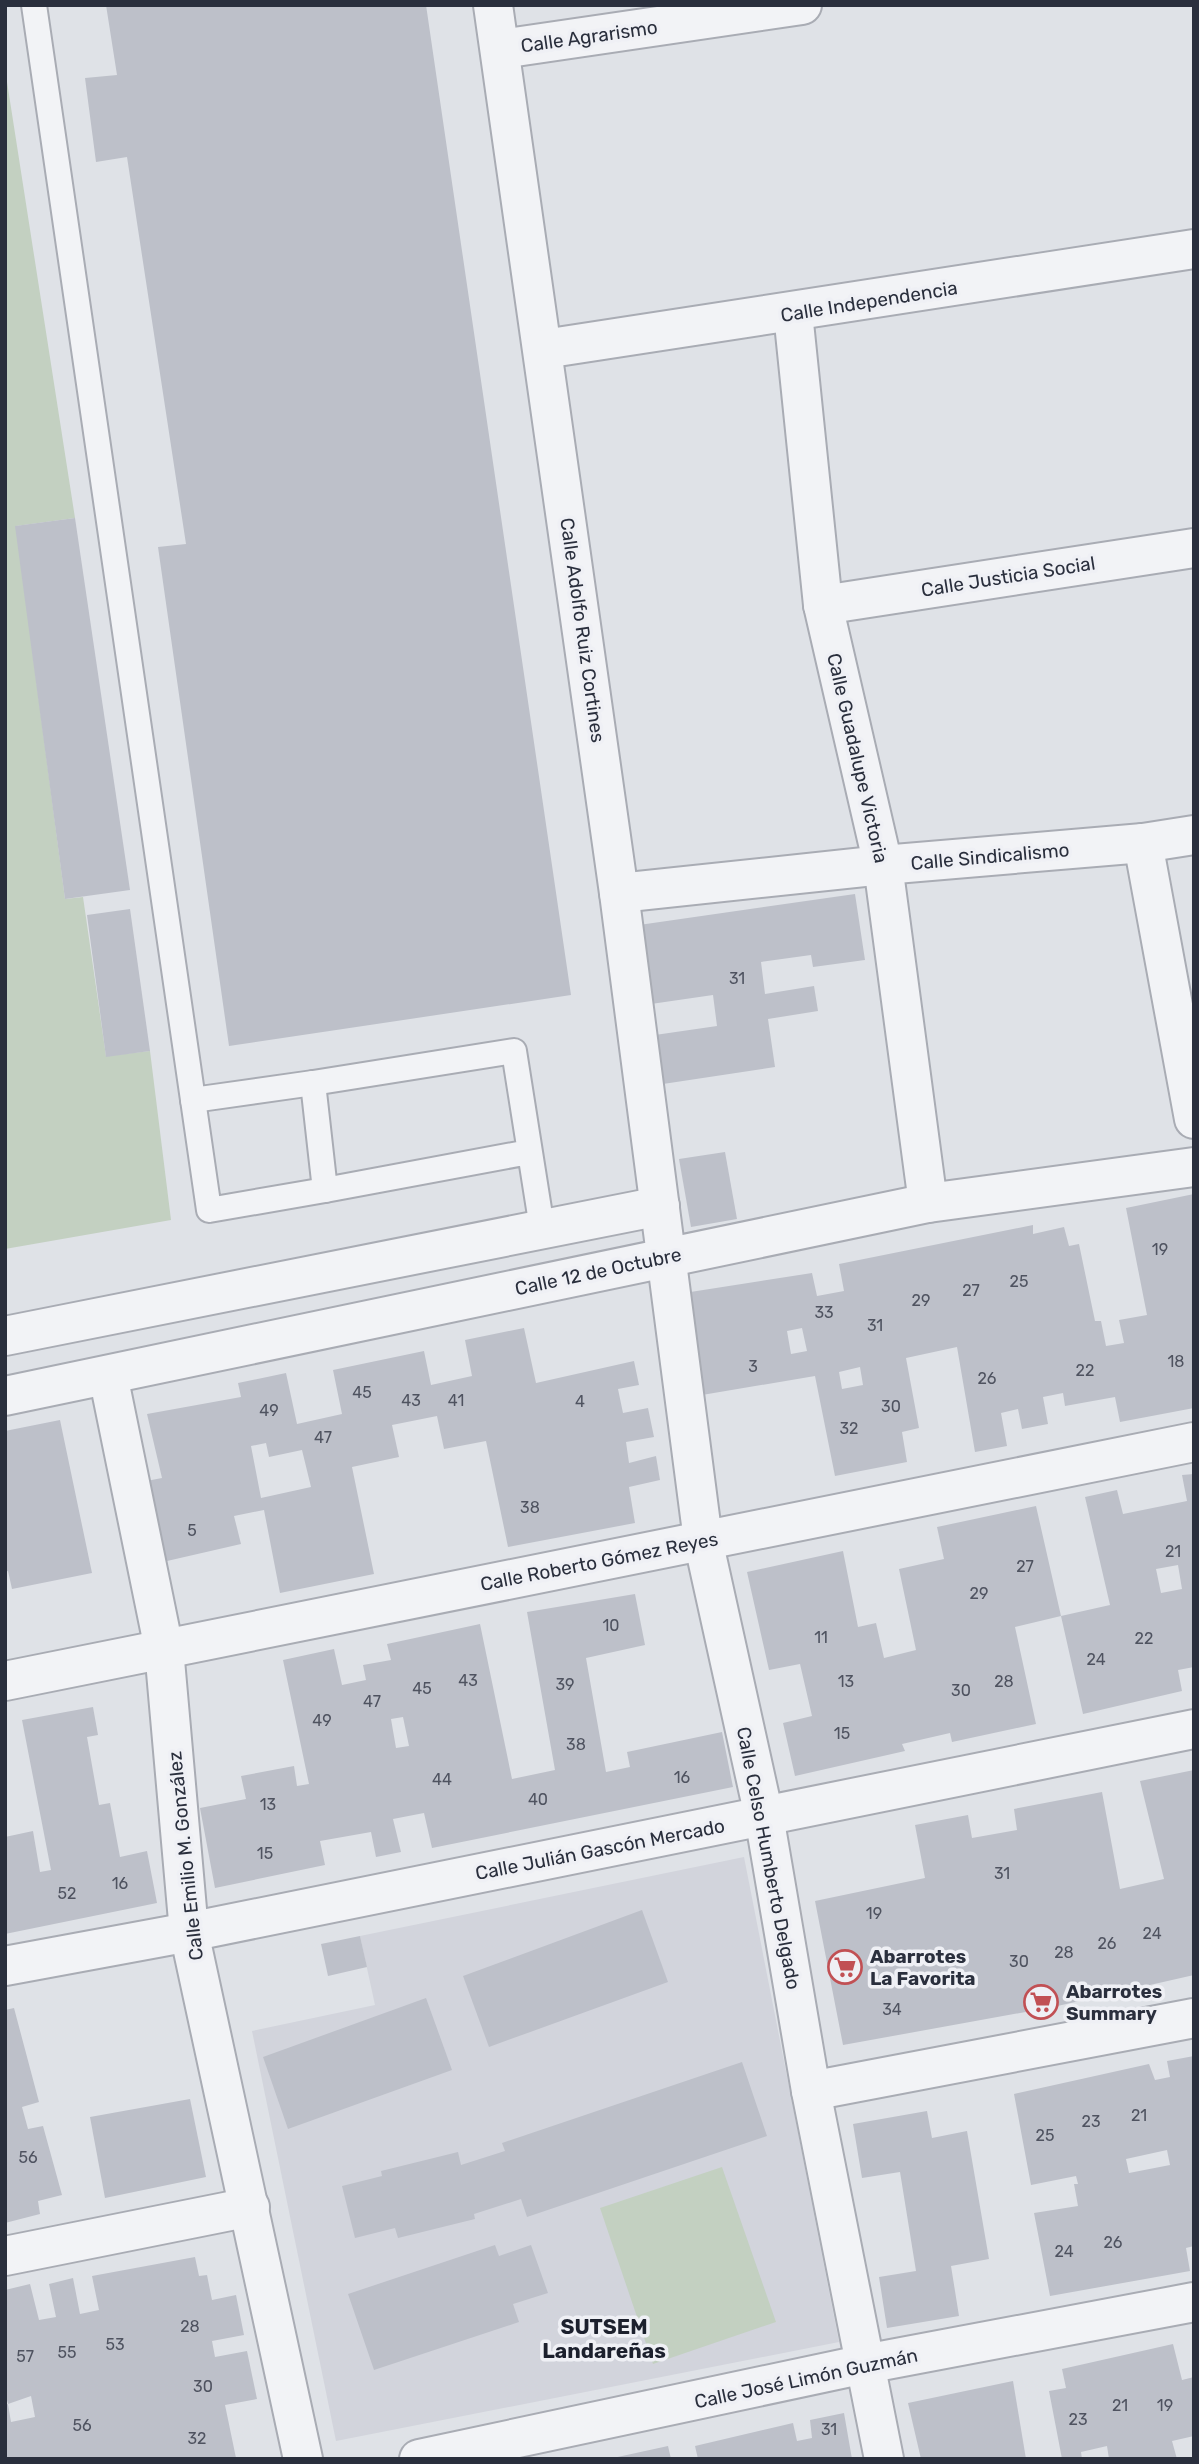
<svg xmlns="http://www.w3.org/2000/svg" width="1199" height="2464" font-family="Rubik,sans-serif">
<rect width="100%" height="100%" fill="#dfe2e7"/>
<polygon fill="#d2d4dc" points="744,1857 839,2342 336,2441 252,2031 375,2005 360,1936"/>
<g fill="#c3d0c1">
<polygon points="5,69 75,518 16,526 65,899 83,897 106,1056 150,1051 171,1220 5,1249"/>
<polygon points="722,2167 776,2322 653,2364 600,2208"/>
</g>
<g fill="#bdc0c9" fill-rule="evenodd">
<polygon points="106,5 426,5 571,995 229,1046 158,547 186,544 127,157 96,162 85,78 117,75"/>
<polygon points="75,518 130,890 65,899 15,526"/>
<polygon points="855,894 865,960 813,967 811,955 761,962 765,994 814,986 818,1011 768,1019 775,1067 663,1084 655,1035 717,1026 713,995 651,1004 639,925"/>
<polygon points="130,909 150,1051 106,1057 87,915"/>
<polygon points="725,1152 737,1219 691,1227 679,1159"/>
<path d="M1194,1194V1408L1120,1422L1115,1397L1065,1406L1063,1393L1043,1397L1048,1424L1022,1429L1018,1409L1001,1413L1007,1446L975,1452L957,1347L906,1358L919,1428L902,1432L907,1462L835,1476L815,1376L702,1395L684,1293L812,1273L817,1296L844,1291L839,1264L1033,1225V1234L1064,1227L1069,1246L1079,1244L1095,1321H1101L1106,1346L1124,1343L1119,1320L1147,1315L1126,1208ZM802,1328L807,1351L791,1354L787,1331ZM860,1367L863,1385L842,1389L839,1372Z"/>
<path d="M524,1328L536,1383L634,1361L639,1385L618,1389L623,1413L648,1408L654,1437L626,1442L629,1463L656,1456L660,1480L629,1487L635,1523L508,1547L486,1441L444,1449L437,1416L392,1425L399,1457L352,1467L374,1574L280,1593L264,1510L234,1516L241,1544L154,1564L136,1483L162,1478L147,1414L241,1397L238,1383L286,1373L297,1424L342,1414L333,1370L424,1351L431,1385L472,1376L465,1340ZM266,1443L269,1457L302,1450L311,1487L261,1498L251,1446Z"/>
<polygon points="60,1420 92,1573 12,1589 8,1571 5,1572 5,1431"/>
<path d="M1194,1474V1667L1178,1670L1182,1691L1083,1714L1061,1616L1110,1605L1085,1497L1117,1490L1123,1514L1187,1501L1182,1475ZM1178,1565L1182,1589L1161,1593L1156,1569Z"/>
<polygon points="1036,1506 1061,1616 1015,1627 1036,1724 952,1742 950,1733 902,1744 905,1751 795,1776 783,1723 812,1716 800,1664 769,1670 747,1572 843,1551 858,1627 876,1623 884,1658 916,1650 899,1569 944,1559 937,1527"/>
<path d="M635,1594L645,1645L586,1658L606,1772L630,1767L627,1752L722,1732L733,1787L432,1848L424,1813L393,1819L401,1852L376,1857L371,1832L320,1841L325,1865L215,1888L200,1808L246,1799L241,1776L294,1766L297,1786L309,1784L283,1660L334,1649L342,1685L366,1680L363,1665L391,1660L387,1644L480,1624L512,1779L555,1770L527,1612ZM403,1717L409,1746L396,1748L391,1719Z"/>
<polygon points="93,1707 98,1735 87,1737 99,1805 110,1803 120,1857 147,1851 157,1903 5,1934 5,1837 33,1831 40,1872 51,1870 22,1720"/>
<polygon points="1194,1770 1194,1975 1053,2007 843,2045 815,1901 925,1878 915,1825 968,1815 972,1838 1017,1830 1014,1809 1102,1792 1120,1889 1164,1879 1140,1781"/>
<polygon points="642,1910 668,1982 489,2047 463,1976"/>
<polygon points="360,1936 367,1967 328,1976 321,1944"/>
<polygon points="426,1998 452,2070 288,2129 263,2057"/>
<polygon points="14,2008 39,2102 22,2107 28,2129 43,2126 62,2195 38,2201 40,2214 5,2223 5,2010"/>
<path d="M1194,2056V2246L1186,2248L1190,2271L1050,2296L1034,2213L1078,2206L1074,2184H1078L1076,2176L1031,2185L1014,2094L1149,2064L1155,2080L1170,2077L1167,2061ZM1167,2150L1170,2165L1129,2173L1126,2159Z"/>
<polygon points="742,2062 767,2136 527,2217 521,2199 474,2214 475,2219 398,2238 395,2228 355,2238 342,2186 382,2176 381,2171 458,2152 461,2165 505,2151 502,2143"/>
<polygon points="190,2099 206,2177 105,2198 90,2117"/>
<polygon points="927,2111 932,2138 967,2131 989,2259 951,2266 959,2316 887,2328 879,2277 916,2271 900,2172 862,2178 853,2124"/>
<polygon points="495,2245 499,2256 531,2245 548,2293 513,2304 519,2322 374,2370 348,2294"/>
<polygon points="195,2257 199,2276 207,2275 212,2300 236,2295 244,2335 212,2341 215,2357 247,2351 257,2399 225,2405 236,2458 5,2459 5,2405 8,2404 11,2422 35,2417 31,2396 8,2404 5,2393 5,2290 30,2284 39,2320 56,2317 49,2284 73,2278 80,2314 99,2310 92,2276"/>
<polygon points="1173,2344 1182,2380 1194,2377 1194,2436 1172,2441 1177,2459 1109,2459 1107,2446 1081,2452 1082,2459 1062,2459 1049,2391 1066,2388 1062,2369"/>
<polygon points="1013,2381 1026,2459 921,2459 908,2403"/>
<polygon points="844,2413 852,2459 698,2459 695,2446 793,2423 797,2441 812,2438 810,2420"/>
<polygon points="668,2446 671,2459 613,2459 613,2458"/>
</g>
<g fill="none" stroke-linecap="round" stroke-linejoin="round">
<g stroke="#a9acb4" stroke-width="28">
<g id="lane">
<polyline points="34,5 209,1210 325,1190"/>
<polyline points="193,1100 313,1083"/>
<polyline points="529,1152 325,1190 313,1083 514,1051 542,1228"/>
</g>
</g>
<g stroke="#a9acb4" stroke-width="42">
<g id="street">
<polyline points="493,5 619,893 703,1540 764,1816 811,2091 884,2459"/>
<polyline points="501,49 802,5"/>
<polyline points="793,313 823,605 883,865 928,1203"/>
<polyline points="544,349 1194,249"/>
<polyline points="823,605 1194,548"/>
<polyline points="1143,843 1194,1119"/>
<polyline points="619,893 883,865 1143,843 1194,835"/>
<polyline points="5,1336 660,1206"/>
<polyline points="108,1375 164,1649 189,1932 303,2459"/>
<polyline points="5,1396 928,1203 1194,1167"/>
<polyline points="5,1681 1194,1442"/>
<polyline points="5,1966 189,1932 1194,1729"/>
<polyline points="811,2091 1194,2018"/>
<polyline points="5,2256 250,2207"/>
<polyline points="419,2459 865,2364 1194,2302"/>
</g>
</g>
<use href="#lane" stroke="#f2f3f6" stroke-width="24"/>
<use href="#street" stroke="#f2f3f6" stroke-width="38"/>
</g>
<defs>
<g id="supermarket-ring" transform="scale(1.75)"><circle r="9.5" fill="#eff0f5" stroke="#c15054" stroke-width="1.5"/><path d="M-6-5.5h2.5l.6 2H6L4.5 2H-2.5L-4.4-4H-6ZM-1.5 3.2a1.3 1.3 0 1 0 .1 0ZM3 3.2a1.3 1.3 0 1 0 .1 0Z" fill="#c15054"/></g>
</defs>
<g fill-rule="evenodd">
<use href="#supermarket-ring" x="845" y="1967"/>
<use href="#supermarket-ring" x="1041" y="2002"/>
</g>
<g text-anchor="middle" stroke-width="7" stroke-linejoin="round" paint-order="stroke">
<g font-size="16" fill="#4f5360">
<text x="737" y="984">31</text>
<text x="1160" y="1255">19</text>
<text x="1019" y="1287">25</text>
<text x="971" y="1296">27</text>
<text x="921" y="1306">29</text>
<text x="824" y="1318">33</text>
<text x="875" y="1331">31</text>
<text x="1176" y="1367">18</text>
<text x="753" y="1372">3</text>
<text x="1085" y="1376">22</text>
<text x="987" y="1384">26</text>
<text x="362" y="1398">45</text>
<text x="411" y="1406">43</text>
<text x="456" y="1406">41</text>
<text x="580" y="1407">4</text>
<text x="891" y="1412">30</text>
<text x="269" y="1416">49</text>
<text x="849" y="1434">32</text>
<text x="323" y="1443">47</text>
<text x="530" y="1513">38</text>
<text x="192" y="1536">5</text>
<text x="1173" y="1557">21</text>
<text x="1025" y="1572">27</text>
<text x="979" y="1599">29</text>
<text x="611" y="1631">10</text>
<text x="821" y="1643">11</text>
<text x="1144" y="1644">22</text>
<text x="1096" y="1665">24</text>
<text x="468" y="1686">43</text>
<text x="846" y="1687">13</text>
<text x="1004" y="1687">28</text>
<text x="565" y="1690">39</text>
<text x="422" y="1694">45</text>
<text x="961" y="1696">30</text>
<text x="372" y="1707">47</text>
<text x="322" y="1726">49</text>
<text x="842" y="1739">15</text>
<text x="576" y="1750">38</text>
<text x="682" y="1783">16</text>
<text x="442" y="1785">44</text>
<text x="538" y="1805">40</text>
<text x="268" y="1810">13</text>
<text x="265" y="1859">15</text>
<text x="1002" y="1879">31</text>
<text x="120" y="1889">16</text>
<text x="67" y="1899">52</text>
<text x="874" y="1919">19</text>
<text x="1152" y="1939">24</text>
<text x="1107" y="1949">26</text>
<text x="1064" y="1958">28</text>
<text x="1019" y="1967">30</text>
<text x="892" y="2015">34</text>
<text x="1139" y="2121">21</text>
<text x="1091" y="2127">23</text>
<text x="1045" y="2141">25</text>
<text x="28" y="2163">56</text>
<text x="1113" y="2248">26</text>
<text x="1064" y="2257">24</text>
<text x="190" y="2332">28</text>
<text x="115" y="2350">53</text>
<text x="67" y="2358">55</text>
<text x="25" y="2362">57</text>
<text x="203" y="2392">30</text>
<text x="1120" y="2411">21</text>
<text x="1165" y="2411">19</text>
<text x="1078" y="2425">23</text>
<text x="82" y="2431">56</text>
<text x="829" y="2435">31</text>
<text x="197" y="2444">32</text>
</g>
<g font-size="19" fill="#2a2f3d" stroke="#eff0f5">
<text transform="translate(589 36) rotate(-8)" y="7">Calle Agrarismo</text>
<text transform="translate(869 301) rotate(-9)" y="7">Calle Independencia</text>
<text transform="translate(1008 576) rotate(-9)" y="7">Calle Justicia Social</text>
<text transform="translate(583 630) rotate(82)" y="7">Calle Adolfo Ruiz Cortines</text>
<text transform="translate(858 758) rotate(77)" y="7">Calle Guadalupe Victoria</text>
<text transform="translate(990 856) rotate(-5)" y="7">Calle Sindicalismo</text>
<text transform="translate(598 1271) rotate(-12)" y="7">Calle 12 de Octubre</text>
<text transform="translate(599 1561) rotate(-11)" y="7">Calle Roberto Gómez Reyes</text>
<text transform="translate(600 1849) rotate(-11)" y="7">Calle Julián Gascón Mercado</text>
<text transform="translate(185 1856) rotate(-96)" y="7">Calle Emilio M. González</text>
<text transform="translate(769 1858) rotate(79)" y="7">Calle Celso Humberto Delgado</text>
<text transform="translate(806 2378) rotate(-12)" y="7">Calle José Limón Guzmán</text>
</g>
<g font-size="19" font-weight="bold" fill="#2a2f3d" stroke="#eff0f5" text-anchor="start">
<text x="870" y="1963">Abarrotes<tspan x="870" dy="22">La Favorita</tspan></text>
<text x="1066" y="1998">Abarrotes<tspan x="1066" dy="22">Summary</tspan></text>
</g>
<g font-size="21" font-weight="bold" fill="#1c202d" stroke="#eff0f5">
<text x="604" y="2334">SUTSEM<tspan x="604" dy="24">Landareñas</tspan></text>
</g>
</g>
<rect width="1199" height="2464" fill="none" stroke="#2a2f3d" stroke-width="14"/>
</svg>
